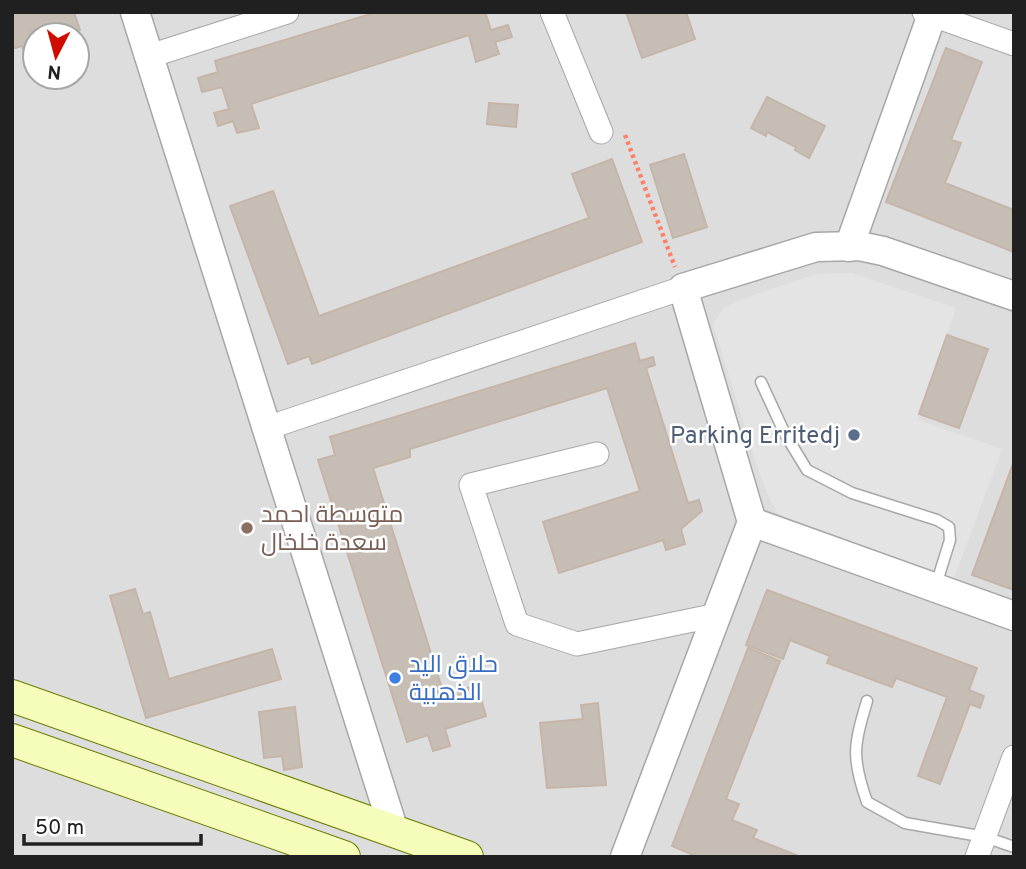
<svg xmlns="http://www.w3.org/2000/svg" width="1026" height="869" font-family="Overpass,Cairo,sans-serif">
<rect width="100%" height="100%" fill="#f1eee6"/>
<path fill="#dedddd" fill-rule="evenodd" d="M12,12H1014V857H12ZM35,35H77V77H35Z"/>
<polygon fill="#e4e4e4" points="852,273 956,308 918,420 1002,449 953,581 800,527 776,512 761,478 713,325 724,307 753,295 816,274"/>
<g fill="#c6beb5" stroke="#c4b5a8" stroke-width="2">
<polygon points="12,12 74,12 80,30 65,35 48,35 45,26 30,32 35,49 24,52 22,46 12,49"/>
<polygon points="377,12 485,12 491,30 508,25 512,37 495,42 499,54 476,62 469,35 251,104 259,128 237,133 233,121 218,126 214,113 229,109 222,87 202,92 198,78 218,72 215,61"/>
<polygon points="626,12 686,12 695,39 642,58"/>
<polygon points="946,48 982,62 951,140 961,143 945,183 1014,210 1014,252 886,202"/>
<polygon points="767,97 825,126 809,158 795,150 796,147 767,132 766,136 751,128"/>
<polygon points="489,103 518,105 516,127 487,124"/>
<polygon points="684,154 707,227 673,238 650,165"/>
<polygon points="612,159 642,242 312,364 309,356 288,364 230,206 273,191 319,316 589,218 572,174"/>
<polygon points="947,335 988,349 959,428 919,414"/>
<polygon points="635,343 640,361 653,357 655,365 646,368 688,503 699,500 702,511 681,529 685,544 666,550 663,540 559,573 543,522 640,491 607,388 410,449 410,457 373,468 444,695 477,685 486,716 445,729 450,746 433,751 428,735 407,742 318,460 335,455 330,437"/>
<polygon points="1014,461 1014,590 972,575"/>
<polygon points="135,589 143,614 150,612 169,679 272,649 281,679 146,718 110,596"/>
<polygon points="767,590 977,668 969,690 984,696 980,708 970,704 940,784 918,776 947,697 896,678 892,687 827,663 830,656 790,640 783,659 746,645"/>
<polygon points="748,648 780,661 726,799 739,804 732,820 757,830 753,838 801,857 698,857 672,846"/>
<polygon points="598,703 606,785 547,788 540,723 583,719 581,705"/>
<polygon points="295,707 302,767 284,770 282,756 264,758 259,712"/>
</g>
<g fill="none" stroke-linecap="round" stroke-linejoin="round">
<g stroke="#a7a7a7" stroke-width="13">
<g id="service">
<polyline points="761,382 785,434 807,470 852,493 937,520 949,527 950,540 936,585"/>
<path d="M867,701C854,745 851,757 867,802L905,823L985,837L1014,847"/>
</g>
</g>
<g stroke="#a7a7a7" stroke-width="25">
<g id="minor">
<polyline points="552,12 601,132"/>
<polyline points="924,12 1014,44"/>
<polyline points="150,56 287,12"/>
<polyline points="267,428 683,288"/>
<polyline points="597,454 471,485 517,624 577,644 717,615"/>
<polyline points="977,857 1014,757"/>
</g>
</g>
<g stroke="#a7a7a7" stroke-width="31">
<g id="tertiary">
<polyline points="135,12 394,831"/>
<polyline points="849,247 933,12"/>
<polyline points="752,522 1014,616"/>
<polyline points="625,857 752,522 683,288 816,247 859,246 883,251 1014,296"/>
</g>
</g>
<g stroke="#6a7e00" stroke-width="34">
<g id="secondary">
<polyline points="12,696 467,857"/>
<polyline points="12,740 344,857"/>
</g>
</g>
<polyline stroke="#ff8069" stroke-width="4.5" stroke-dasharray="3.5 3.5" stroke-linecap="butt" points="625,135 675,267"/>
<use href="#service" stroke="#fff" stroke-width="10"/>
<use href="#minor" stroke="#fff" stroke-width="23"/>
<use href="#tertiary" stroke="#fff" stroke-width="28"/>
<use href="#secondary" stroke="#f6fcb9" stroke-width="32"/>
</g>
<circle fill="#5c6f8a" stroke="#fff" stroke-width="2.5" cx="854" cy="435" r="7"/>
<circle fill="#8d6e63" stroke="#fff" stroke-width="2.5" cx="247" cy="528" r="7"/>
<circle fill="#3f7fe0" stroke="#fff" stroke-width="2.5" cx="395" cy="678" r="7"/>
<g text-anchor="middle" stroke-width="5" stroke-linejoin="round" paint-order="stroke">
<g font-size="24" fill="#4e5e75" stroke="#fff" text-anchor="end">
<text x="840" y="443">Parking Erritedj</text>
</g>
<g font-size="24" fill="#785e54" stroke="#fff" text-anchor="start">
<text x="261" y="522">متوسطة احمد<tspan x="261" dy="28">سعدة خلخال</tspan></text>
</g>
<g font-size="24" fill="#366cbe" stroke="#fff" text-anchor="start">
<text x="409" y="672">حلاق اليد<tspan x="409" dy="28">الذهبية</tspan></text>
</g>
</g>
<rect width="1026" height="869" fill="none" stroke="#202020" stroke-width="28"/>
<g transform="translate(56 56) rotate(186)"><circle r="33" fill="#ffffff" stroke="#a6a6a6" stroke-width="2"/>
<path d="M0-5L12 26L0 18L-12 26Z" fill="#d00b00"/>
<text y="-10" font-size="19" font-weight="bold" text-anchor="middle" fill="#202020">N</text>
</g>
<path d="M24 834v10h177v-10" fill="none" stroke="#202020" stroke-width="3.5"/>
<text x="35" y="834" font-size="21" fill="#202020" stroke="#ffffff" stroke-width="5" paint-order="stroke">50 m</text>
</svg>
